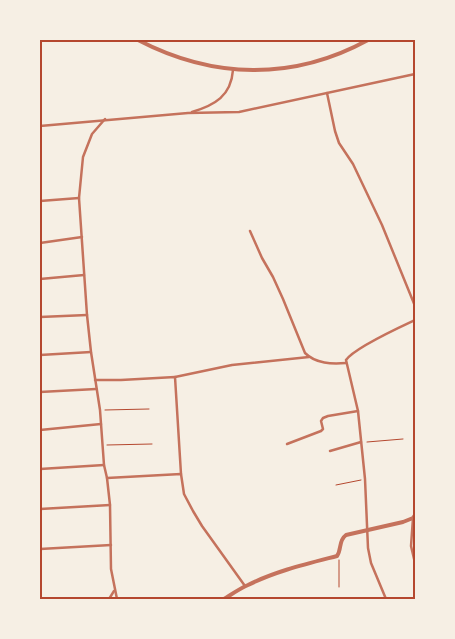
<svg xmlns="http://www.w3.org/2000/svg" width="455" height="639" font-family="'DM Sans',sans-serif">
<rect width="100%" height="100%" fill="#f6efe4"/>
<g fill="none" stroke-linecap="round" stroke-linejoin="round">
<g stroke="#b5482f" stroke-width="1">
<polyline points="105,410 149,409"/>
<polyline points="367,442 403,439"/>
<polyline points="107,445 152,444"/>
<polyline points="336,485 361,480"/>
<polyline points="339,560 339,587"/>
</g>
<g stroke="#c5725c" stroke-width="2.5">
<polyline points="327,93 335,131 339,143 353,164 382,225 415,306"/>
<path d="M192,112C215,105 231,96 233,70"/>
<polyline points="105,119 92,134 83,157 79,198 87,315 91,352 100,410 104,465 107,478 110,505 111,569 117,599"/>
<polyline points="40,126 188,113 239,112 415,74"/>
<polyline points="40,201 79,198"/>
<path d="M250,231L262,258L273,277L283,299L305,353C316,364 332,364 346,363"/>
<polyline points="40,243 82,237"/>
<polyline points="40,279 84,275"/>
<polyline points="40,317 87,315"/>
<polyline points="40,355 91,352"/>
<polyline points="175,377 232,365 309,357"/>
<polyline points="95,380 121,380 175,377 181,474"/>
<polyline points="40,392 96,389"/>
<polyline points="40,430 101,424"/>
<polyline points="287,444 321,431 323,429 321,421 323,418 328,416 358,411"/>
<polyline points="330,451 361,442"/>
<polyline points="40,469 104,465"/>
<polyline points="107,478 181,474 184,494 193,511 202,526 245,586"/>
<polyline points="40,509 110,505"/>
<polyline points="413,518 411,546 415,563"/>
<polyline points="40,549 111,545"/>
<polyline points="109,599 114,591"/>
<path d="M386,599L371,563L368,548L365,479L358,411L346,360C354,348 400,327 415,320"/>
</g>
<g stroke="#c5725c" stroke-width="4">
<path d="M138,40C213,79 293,81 368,40"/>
<path d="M224,599C232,594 239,589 248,585C276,571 306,564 337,556C342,549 338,541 346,535L403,522L413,518L415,515"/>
</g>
</g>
<rect width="455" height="639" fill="none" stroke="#f6efe4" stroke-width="82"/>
<rect x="41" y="41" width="373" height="557" fill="none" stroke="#b5482f" stroke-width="2"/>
</svg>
